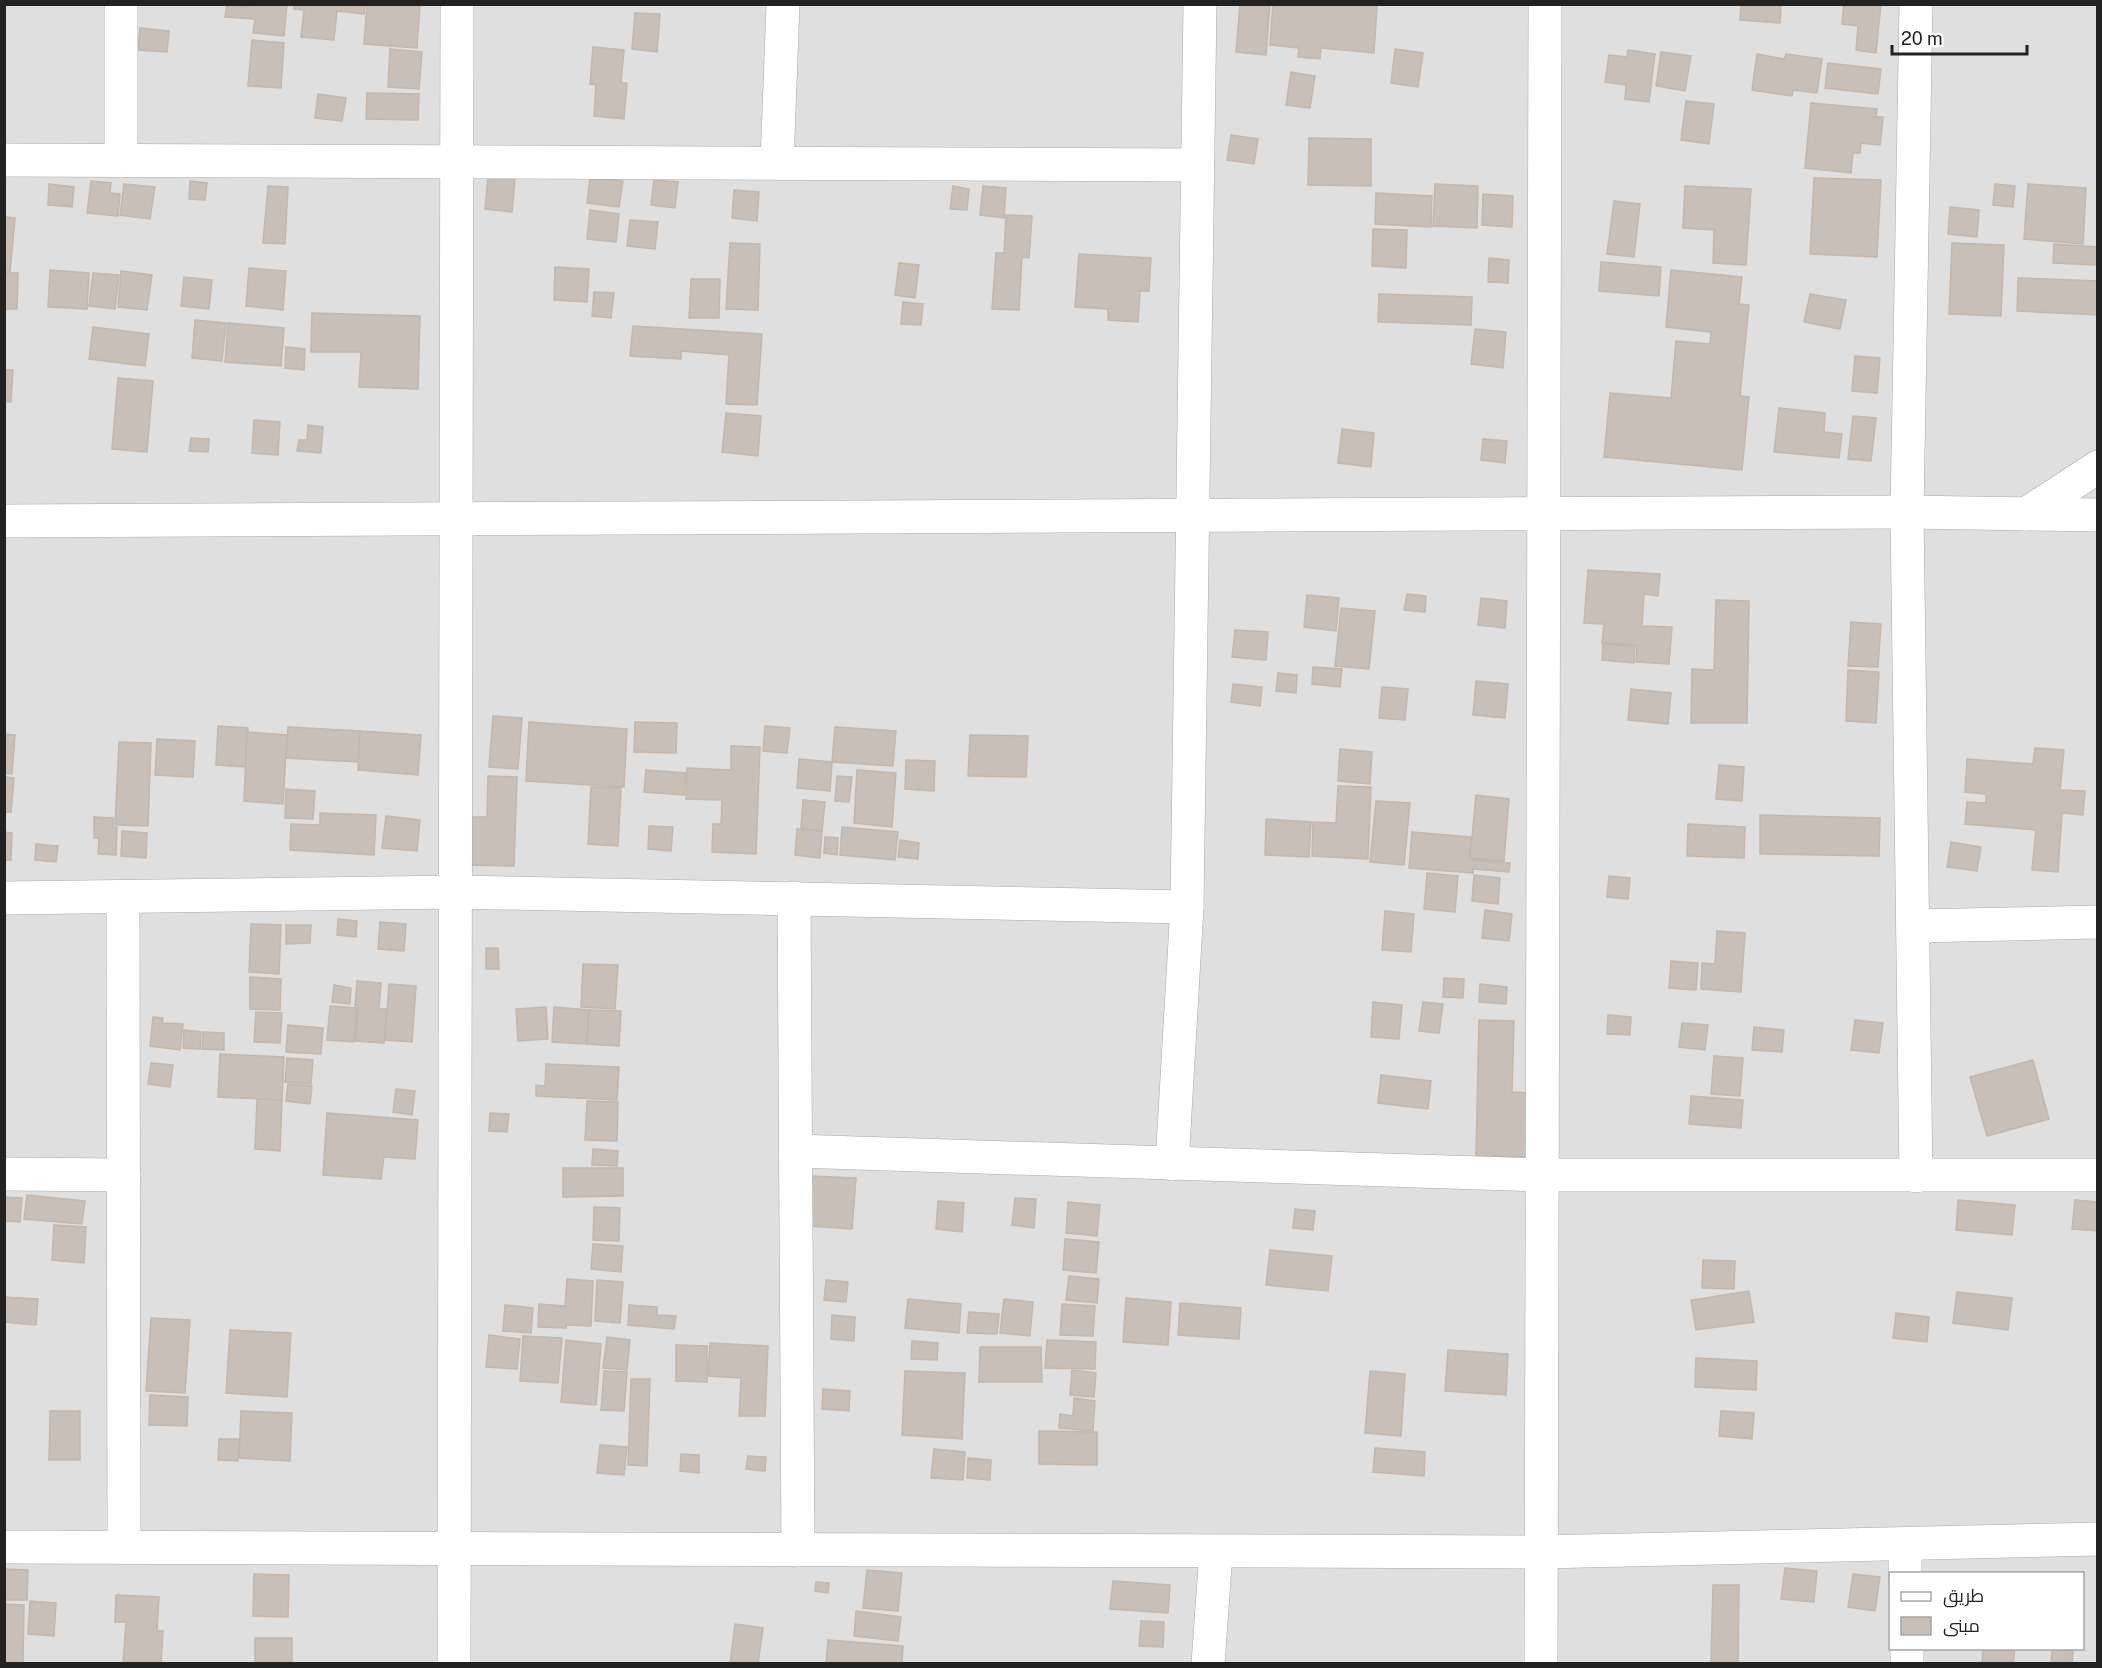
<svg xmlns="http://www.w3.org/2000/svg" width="2102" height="1668" font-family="'Public Sans',Cairo,sans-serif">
<rect width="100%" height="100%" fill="#f2efe9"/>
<path fill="#e0dfdf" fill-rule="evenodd" d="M5,5H2097V1663L5,1664ZM1890,1574H2082V1648H1890Z"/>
<g fill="#c7bfb8" stroke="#c4b6ab" stroke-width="1.5">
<polygon points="248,4 287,4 284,36 253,33 255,19 225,17 227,5 248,7"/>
<polygon points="294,4 365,4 364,14 337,11 334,40 301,37 304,10 294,9"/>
<polygon points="367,4 420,4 417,48 364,44"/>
<polygon points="1240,4 1270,4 1266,55 1236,52"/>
<polygon points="1273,4 1377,5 1374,53 1321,48 1320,59 1298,57 1299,48 1270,45"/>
<polygon points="1741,4 1781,4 1780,23 1740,20"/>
<polygon points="1844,4 1881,4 1876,53 1856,50 1858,26 1842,24"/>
<polygon points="635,13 660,14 657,52 632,49"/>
<polygon points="140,28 169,31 167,52 138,50"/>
<polygon points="252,40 284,43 281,88 248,86"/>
<polygon points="593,47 624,50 621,83 627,83 624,119 594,116 596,85 590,84"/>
<polygon points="390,49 422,52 419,89 388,87"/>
<polygon points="1395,49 1423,53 1418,87 1391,83"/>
<polygon points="1628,50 1655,54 1649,102 1625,99 1626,85 1605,82 1609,55 1627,57"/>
<polygon points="1661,52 1691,56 1685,91 1656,86"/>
<polygon points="1757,54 1784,59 1786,54 1822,59 1817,93 1793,90 1792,96 1752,90"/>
<polygon points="1828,63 1881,69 1878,94 1825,88"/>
<polygon points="1291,72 1315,76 1310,108 1286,105"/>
<polygon points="367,93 419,94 418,120 366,119"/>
<polygon points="318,94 346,98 342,121 315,118"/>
<polygon points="1686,101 1714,104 1709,144 1681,140"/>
<polygon points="1811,103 1877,109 1876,117 1883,117 1880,145 1861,143 1860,153 1853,153 1851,173 1805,168"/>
<polygon points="1231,135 1258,139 1254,164 1227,160"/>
<polygon points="1309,138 1371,139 1371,186 1308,185"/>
<polygon points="488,177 515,179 512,212 485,209"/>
<polygon points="590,177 623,181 619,207 587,203"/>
<polygon points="1814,178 1881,180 1877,257 1810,254"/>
<polygon points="654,180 678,182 675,208 651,205"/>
<polygon points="91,181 111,183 110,193 120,194 118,216 87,213"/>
<polygon points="190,181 207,183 205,200 189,199"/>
<polygon points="49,184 74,187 72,207 48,205"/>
<polygon points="124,184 155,187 150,219 120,215"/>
<polygon points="1435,184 1478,186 1477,228 1433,226"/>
<polygon points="1995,184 2015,186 2013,207 1993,205"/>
<polygon points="2028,184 2086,188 2083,244 2024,239"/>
<polygon points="268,186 288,187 285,244 263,243"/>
<polygon points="953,186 969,189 967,210 950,209"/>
<polygon points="983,186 1006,188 1004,218 980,215"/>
<polygon points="1685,186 1751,189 1746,265 1713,263 1714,230 1683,228"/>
<polygon points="734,190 759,192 757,221 732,218"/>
<polygon points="1376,193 1432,196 1431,227 1375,224"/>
<polygon points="1483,194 1513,196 1512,227 1482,225"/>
<polygon points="1614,201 1640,204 1634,257 1607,254"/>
<polygon points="1950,207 1979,210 1977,237 1948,234"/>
<polygon points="590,210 619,214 616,242 587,239"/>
<polygon points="1006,215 1032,216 1029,258 1022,257 1019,310 992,309 996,253 1004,253"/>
<polygon points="4,217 15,218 10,272 4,272"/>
<polygon points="630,220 658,222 655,249 627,246"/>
<polygon points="1373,229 1407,230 1406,268 1372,266"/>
<polygon points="730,243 760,244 758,310 726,309"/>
<polygon points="1952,243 2004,245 2001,316 1949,314"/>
<polygon points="2054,244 2098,247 2098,265 2053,263"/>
<polygon points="1079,254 1151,258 1149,291 1140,291 1138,322 1108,320 1108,309 1075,307"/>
<polygon points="1489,258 1509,260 1508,283 1488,282"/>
<polygon points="1601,262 1661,267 1659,296 1599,291"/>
<polygon points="899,263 919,265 915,298 895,295"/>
<polygon points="555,267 589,269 587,302 554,300"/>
<polygon points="249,268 286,271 283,310 246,306"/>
<polygon points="50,270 89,273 87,309 48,307"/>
<polygon points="1671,270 1742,277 1739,304 1749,305 1740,396 1749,397 1742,470 1604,457 1610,393 1671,398 1676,341 1710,344 1711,332 1666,327"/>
<polygon points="121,271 152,275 147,310 118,307"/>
<polygon points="4,273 18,273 17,309 4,309"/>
<polygon points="93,273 119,275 115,309 89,306"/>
<polygon points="184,277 212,280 209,309 181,306"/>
<polygon points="2018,278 2098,281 2098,315 2017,311"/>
<polygon points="691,279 720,279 719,318 689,318"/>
<polygon points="594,292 614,293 611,318 592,316"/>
<polygon points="1379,294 1472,297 1471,325 1378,322"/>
<polygon points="1810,294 1846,300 1840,329 1804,322"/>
<polygon points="903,302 923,304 921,325 901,324"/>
<polygon points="312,313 420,316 418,389 359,387 361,352 311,352"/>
<polygon points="195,320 226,323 222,361 192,358"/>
<polygon points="228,323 284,328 281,366 225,362"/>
<polygon points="633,326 762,334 757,405 726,404 729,355 681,351 681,359 630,356"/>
<polygon points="93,327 149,334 145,366 89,359"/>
<polygon points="1475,329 1506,332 1503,368 1471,364"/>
<polygon points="286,347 305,349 304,370 285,368"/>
<polygon points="1855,356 1880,358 1877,393 1852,391"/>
<polygon points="4,370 13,370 11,402 4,401"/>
<polygon points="118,378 153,381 147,452 112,449"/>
<polygon points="1779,408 1825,413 1824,432 1842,434 1839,458 1774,452"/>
<polygon points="726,413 761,416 758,456 722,452"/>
<polygon points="1853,416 1876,418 1871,461 1848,459"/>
<polygon points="254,420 280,422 278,455 252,453"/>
<polygon points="308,425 323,427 321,453 297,451 299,440 307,440"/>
<polygon points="1342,429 1374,433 1371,467 1338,463"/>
<polygon points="191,438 209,439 208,452 189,451"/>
<polygon points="1483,439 1507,441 1505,463 1481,460"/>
<polygon points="1588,570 1660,574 1658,596 1644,594 1642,626 1672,627 1669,664 1636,662 1637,645 1602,643 1604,624 1584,623"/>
<polygon points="1407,594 1426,596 1425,612 1404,610"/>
<polygon points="1307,595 1339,598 1336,631 1304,627"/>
<polygon points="1481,598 1507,601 1505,628 1478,625"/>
<polygon points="1716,600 1749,601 1747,723 1691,723 1692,669 1714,670"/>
<polygon points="1341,608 1375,611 1369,669 1335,666"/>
<polygon points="1851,622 1881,624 1878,667 1848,666"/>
<polygon points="1235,630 1268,632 1266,660 1232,657"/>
<polygon points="1603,644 1635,646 1634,663 1602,660"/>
<polygon points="1313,667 1342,669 1340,687 1312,684"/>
<polygon points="1848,670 1879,672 1876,723 1846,721"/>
<polygon points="1278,673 1297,675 1296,693 1276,691"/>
<polygon points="1476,681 1508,684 1505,718 1473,715"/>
<polygon points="1233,684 1262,687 1260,706 1231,702"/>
<polygon points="1382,687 1408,689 1405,720 1379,718"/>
<polygon points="1631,689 1671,693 1668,724 1628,720"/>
<polygon points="493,716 522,718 518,769 489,767"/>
<polygon points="529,722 627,729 624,787 526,781"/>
<polygon points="635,722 677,723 676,753 634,752"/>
<polygon points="218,726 248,728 246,767 216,765"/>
<polygon points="765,726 790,728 787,753 763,751"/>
<polygon points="288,727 360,731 358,762 286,758"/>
<polygon points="835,727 896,731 893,766 832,762"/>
<polygon points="360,731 421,735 418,775 358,770"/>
<polygon points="247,732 287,735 283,804 244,801"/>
<polygon points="4,734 15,735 12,774 4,773"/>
<polygon points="970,735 1028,736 1026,777 968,776"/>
<polygon points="157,739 195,741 193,777 155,775"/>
<polygon points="119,742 151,743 148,826 115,825"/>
<polygon points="731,746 760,747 756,854 712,852 713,824 721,824 722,800 686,799 687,768 731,770"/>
<polygon points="2035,748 2064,750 2060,790 2085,791 2083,815 2062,813 2058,872 2032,870 2036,830 1965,824 1967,802 1986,803 1986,794 1965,792 1967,759 2033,764"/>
<polygon points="1340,749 1372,752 1370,784 1338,781"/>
<polygon points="799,759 832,762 830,791 797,788"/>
<polygon points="906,760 935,761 934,791 905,789"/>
<polygon points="1719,765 1744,767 1742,801 1716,799"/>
<polygon points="646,770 686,773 684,795 644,792"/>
<polygon points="857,770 896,773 892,827 854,823"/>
<polygon points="488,776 517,777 514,866 466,865 468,817 487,817"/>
<polygon points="837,776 852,777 849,802 835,801"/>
<polygon points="4,777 14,778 11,812 4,812"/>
<polygon points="1338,786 1371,787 1368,859 1312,856 1313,822 1336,823"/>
<polygon points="591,787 621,788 618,846 588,844"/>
<polygon points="286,789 315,791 313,819 285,818"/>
<polygon points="1476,795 1509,799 1504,861 1470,858"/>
<polygon points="803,800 825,802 822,831 801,828"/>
<polygon points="1376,801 1410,803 1404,865 1370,862"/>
<polygon points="320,813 376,815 374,855 290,850 291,824 320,825"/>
<polygon points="1760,815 1880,818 1879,856 1760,854"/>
<polygon points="386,816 420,820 417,851 382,848"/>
<polygon points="94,817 113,818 113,828 117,827 116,855 98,854 99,838 94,838"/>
<polygon points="1266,819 1311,822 1309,857 1265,855"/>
<polygon points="1688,824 1745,827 1744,858 1687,856"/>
<polygon points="649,826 673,827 671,851 648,849"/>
<polygon points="842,827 898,832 895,860 840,855"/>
<polygon points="797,829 822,831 820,858 795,855"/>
<polygon points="122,831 147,833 146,858 121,856"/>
<polygon points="4,832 12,833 11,860 4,860"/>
<polygon points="1412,832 1471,837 1469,859 1510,863 1509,872 1473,869 1473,873 1409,868"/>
<polygon points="825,837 838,838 837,855 824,853"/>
<polygon points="900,840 919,843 918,859 898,857"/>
<polygon points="1951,842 1981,847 1977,871 1947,867"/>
<polygon points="36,844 58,846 56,862 35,860"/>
<polygon points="1427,873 1458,876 1455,912 1424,909"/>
<polygon points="1474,875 1500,878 1498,904 1472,901"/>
<polygon points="1609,876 1630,878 1628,899 1607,897"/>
<polygon points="1485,910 1512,914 1509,941 1482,938"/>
<polygon points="1385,911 1414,914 1411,952 1382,950"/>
<polygon points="338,919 357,921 356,937 337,935"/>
<polygon points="380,922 406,924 404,951 378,949"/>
<polygon points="251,924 281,925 279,974 249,972"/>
<polygon points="286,925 311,925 310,943 286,944"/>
<polygon points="1717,931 1745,933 1741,992 1701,989 1702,963 1715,964"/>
<polygon points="486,948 498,948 499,969 486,969"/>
<polygon points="1671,961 1698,963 1696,990 1669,988"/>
<polygon points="583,964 618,965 615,1009 581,1007"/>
<polygon points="250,977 281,979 280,1010 250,1009"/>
<polygon points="1444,978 1464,979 1463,998 1443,997"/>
<polygon points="357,981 381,983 379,1009 387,1009 384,1043 355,1041 358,1006 355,1006"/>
<polygon points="389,984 416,986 412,1042 385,1040"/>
<polygon points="1480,984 1507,987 1506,1004 1479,1002"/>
<polygon points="334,985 351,988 350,1004 332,1002"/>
<polygon points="1373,1002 1402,1005 1399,1039 1371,1037"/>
<polygon points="1423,1002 1443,1004 1439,1033 1419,1031"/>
<polygon points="330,1006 357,1008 354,1042 327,1040"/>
<polygon points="546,1007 548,1039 518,1041 516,1009"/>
<polygon points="554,1007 589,1010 587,1044 552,1042"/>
<polygon points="589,1010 621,1011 619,1046 587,1044"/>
<polygon points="256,1012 282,1013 280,1043 254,1042"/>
<polygon points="1608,1015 1631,1017 1630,1035 1607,1034"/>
<polygon points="153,1017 163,1018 162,1023 183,1024 180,1050 150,1046"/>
<polygon points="1479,1020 1514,1021 1512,1092 1531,1093 1529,1157 1476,1156"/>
<polygon points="1855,1020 1883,1023 1879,1053 1851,1050"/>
<polygon points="1682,1023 1708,1025 1705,1050 1679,1047"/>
<polygon points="288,1025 323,1028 321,1054 286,1052"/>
<polygon points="1754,1027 1784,1030 1782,1052 1752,1050"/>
<polygon points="184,1030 201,1032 200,1049 183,1048"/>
<polygon points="203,1032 224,1033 224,1050 202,1049"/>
<polygon points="220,1054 284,1057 282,1100 218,1097"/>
<polygon points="1714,1056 1743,1058 1740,1096 1711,1094"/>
<polygon points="287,1058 313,1060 311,1084 285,1082"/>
<polygon points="2033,1060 2049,1119 1987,1136 1970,1077"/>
<polygon points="151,1063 173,1065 170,1087 148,1084"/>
<polygon points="546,1064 619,1067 617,1100 536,1096 536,1085 545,1086"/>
<polygon points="1381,1075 1431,1081 1428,1109 1378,1103"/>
<polygon points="288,1084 312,1086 310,1104 286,1101"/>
<polygon points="396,1089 415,1091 412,1115 393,1112"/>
<polygon points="1691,1096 1743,1100 1741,1128 1689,1124"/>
<polygon points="257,1099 282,1100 280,1151 255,1149"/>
<polygon points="587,1101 618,1102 617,1141 585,1140"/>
<polygon points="327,1113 418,1120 415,1159 384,1157 381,1179 323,1175"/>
<polygon points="490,1113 509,1114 507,1132 489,1131"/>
<polygon points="593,1149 618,1151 617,1166 592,1165"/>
<polygon points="563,1168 623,1168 623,1196 563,1197"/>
<polygon points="812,1176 856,1178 852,1229 809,1226"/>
<polygon points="27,1195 85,1201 82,1224 24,1219"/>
<polygon points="4,1197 22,1198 20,1222 4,1221"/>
<polygon points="1015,1198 1036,1199 1034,1228 1012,1225"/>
<polygon points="1958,1200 2015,1205 2012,1235 1956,1230"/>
<polygon points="2075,1200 2098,1202 2098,1231 2072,1229"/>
<polygon points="938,1201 964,1203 962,1232 936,1229"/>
<polygon points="1068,1202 1100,1205 1097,1236 1066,1233"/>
<polygon points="594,1207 620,1208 619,1241 593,1240"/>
<polygon points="1295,1209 1315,1211 1313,1230 1293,1228"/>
<polygon points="54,1225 86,1227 84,1263 52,1260"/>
<polygon points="1065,1239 1099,1242 1096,1273 1063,1270"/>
<polygon points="593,1244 623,1246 621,1272 591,1269"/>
<polygon points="1270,1250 1332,1256 1328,1291 1266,1285"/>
<polygon points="1703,1260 1735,1261 1734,1289 1702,1288"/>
<polygon points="1069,1276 1099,1279 1097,1303 1066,1300"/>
<polygon points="567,1279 593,1281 591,1326 566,1325 566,1328 538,1327 539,1304 565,1306"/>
<polygon points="597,1280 623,1282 620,1323 595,1321"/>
<polygon points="826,1280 848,1282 846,1302 824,1300"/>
<polygon points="1749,1291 1754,1322 1696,1330 1691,1300"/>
<polygon points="1957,1292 2012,1298 2008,1330 1953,1323"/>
<polygon points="4,1297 38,1299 36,1325 4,1322"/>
<polygon points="1126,1298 1171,1302 1168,1345 1123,1342"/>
<polygon points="908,1299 961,1304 959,1333 905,1328"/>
<polygon points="1004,1299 1033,1302 1030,1336 1000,1333"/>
<polygon points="1180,1303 1241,1308 1239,1339 1178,1335"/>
<polygon points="1062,1304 1095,1306 1093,1336 1060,1335"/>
<polygon points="505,1305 533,1308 531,1333 503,1331"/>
<polygon points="629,1305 657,1307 657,1315 676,1316 674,1329 628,1325"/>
<polygon points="969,1312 999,1314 997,1334 967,1333"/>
<polygon points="1896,1313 1929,1317 1927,1342 1893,1338"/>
<polygon points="832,1315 855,1317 854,1341 831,1339"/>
<polygon points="151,1318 190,1320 185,1393 146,1391"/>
<polygon points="230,1330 291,1333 287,1397 226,1393"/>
<polygon points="489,1335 520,1339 517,1369 486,1367"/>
<polygon points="523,1336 562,1338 558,1383 520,1381"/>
<polygon points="607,1337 630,1340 627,1370 603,1368"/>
<polygon points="566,1340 601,1344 596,1405 561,1402"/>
<polygon points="1047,1340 1096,1342 1095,1369 1045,1368"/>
<polygon points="912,1341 938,1343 937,1360 911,1359"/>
<polygon points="710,1343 768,1346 765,1416 739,1416 741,1378 708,1376"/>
<polygon points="676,1345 707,1346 707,1382 676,1381"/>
<polygon points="980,1347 1041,1347 1042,1382 979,1382"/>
<polygon points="1448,1350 1508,1354 1506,1395 1445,1391"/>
<polygon points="1696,1358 1757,1361 1756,1390 1695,1387"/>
<polygon points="1072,1370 1096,1373 1094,1397 1070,1395"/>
<polygon points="604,1371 627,1372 624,1411 601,1410"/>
<polygon points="905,1371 965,1373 962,1439 902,1435"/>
<polygon points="1370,1371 1405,1374 1401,1436 1365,1433"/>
<polygon points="631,1379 650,1379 647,1466 628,1465"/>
<polygon points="823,1389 850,1391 849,1411 822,1409"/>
<polygon points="150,1395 188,1397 187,1426 149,1425"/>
<polygon points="1074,1398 1095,1401 1093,1431 1059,1428 1060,1414 1073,1416"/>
<polygon points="50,1411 80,1411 80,1460 49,1460"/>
<polygon points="241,1411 292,1413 290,1461 239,1458"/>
<polygon points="1721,1411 1754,1413 1752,1439 1719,1436"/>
<polygon points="1039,1431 1097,1432 1097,1465 1039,1464"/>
<polygon points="219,1439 239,1439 238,1461 218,1460"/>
<polygon points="600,1445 627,1447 624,1475 597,1473"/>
<polygon points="1375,1448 1425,1452 1424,1476 1373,1472"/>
<polygon points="934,1449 965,1452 963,1480 931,1478"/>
<polygon points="681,1454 699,1455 699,1473 680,1471"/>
<polygon points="748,1456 766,1457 765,1471 746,1469"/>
<polygon points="968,1458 991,1460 990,1480 967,1478"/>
<polygon points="1785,1568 1817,1571 1814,1602 1781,1599"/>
<polygon points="4,1569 28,1570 27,1600 4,1600"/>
<polygon points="867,1570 902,1573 898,1611 863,1608"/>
<polygon points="254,1574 289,1575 288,1617 253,1616"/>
<polygon points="1853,1574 1880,1577 1875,1611 1848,1607"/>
<polygon points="1113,1581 1170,1585 1168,1613 1110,1609"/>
<polygon points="816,1582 829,1583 828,1593 815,1591"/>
<polygon points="1713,1585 1739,1585 1738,1664 1711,1664"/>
<polygon points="116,1595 159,1597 157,1631 163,1631 161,1664 123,1664 126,1622 115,1622"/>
<polygon points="30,1601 56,1603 54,1636 28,1634"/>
<polygon points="4,1604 24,1605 23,1664 4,1664"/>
<polygon points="856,1611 901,1617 898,1641 854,1636"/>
<polygon points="1141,1621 1164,1622 1163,1647 1139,1646"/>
<polygon points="735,1624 763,1628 758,1664 730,1664"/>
<rect x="255" y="1638" width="37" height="26"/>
<polygon points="828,1640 903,1646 902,1664 826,1664"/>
<polygon points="1983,1648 2015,1648 2013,1664 1982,1664"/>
<polygon points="2052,1650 2073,1651 2072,1664 2051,1664"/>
</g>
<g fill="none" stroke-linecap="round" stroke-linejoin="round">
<g stroke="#a9a9a9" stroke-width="34">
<g id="minor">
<polyline points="4,160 1197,165"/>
<polyline points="121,161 121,4"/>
<polyline points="777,163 783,4"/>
<polyline points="2026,514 2098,467"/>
<polyline points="4,521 1907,512 2098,515"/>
<polyline points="123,897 124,1547"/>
<polyline points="4,898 455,892 1187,907"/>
<polyline points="794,898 798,1550"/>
<polyline points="1913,926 2098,922"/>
<polyline points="796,1151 1542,1175 2098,1175"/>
<polyline points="1172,1164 1187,907 1200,4"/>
<polyline points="4,1174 124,1175"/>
<polyline points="1916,1176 1907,512 1916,4"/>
<polyline points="1905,1544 1905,1574"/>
<polyline points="4,1547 1541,1552 2098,1539"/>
<polyline points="1907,1648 1907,1664"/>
<polyline points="454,1664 457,4"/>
<polyline points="1208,1664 1216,1552"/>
<polyline points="1541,1664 1545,4"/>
</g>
</g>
<use href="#minor" stroke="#fff" stroke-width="33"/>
</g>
<rect width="2102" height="1668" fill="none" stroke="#222222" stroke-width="12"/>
<rect x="1889" y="1572" width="195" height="78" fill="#ffffff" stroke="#a7a7a7" stroke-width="1.5"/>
<rect x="1901" y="1592" width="30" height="9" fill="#ffffff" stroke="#a7a7a7" stroke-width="1.5"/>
<text x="1943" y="1602" font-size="18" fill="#222222">طريق</text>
<rect x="1901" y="1617" width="30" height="18" fill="#c7bfb8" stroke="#a7a7a7" stroke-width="1.5"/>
<text x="1943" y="1632" font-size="18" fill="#222222">مبنى</text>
<path d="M1892 45v9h135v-9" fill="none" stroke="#222222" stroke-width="3"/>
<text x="1901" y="45" font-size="18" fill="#222222" stroke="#ffffff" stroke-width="4.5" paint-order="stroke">20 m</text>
</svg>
